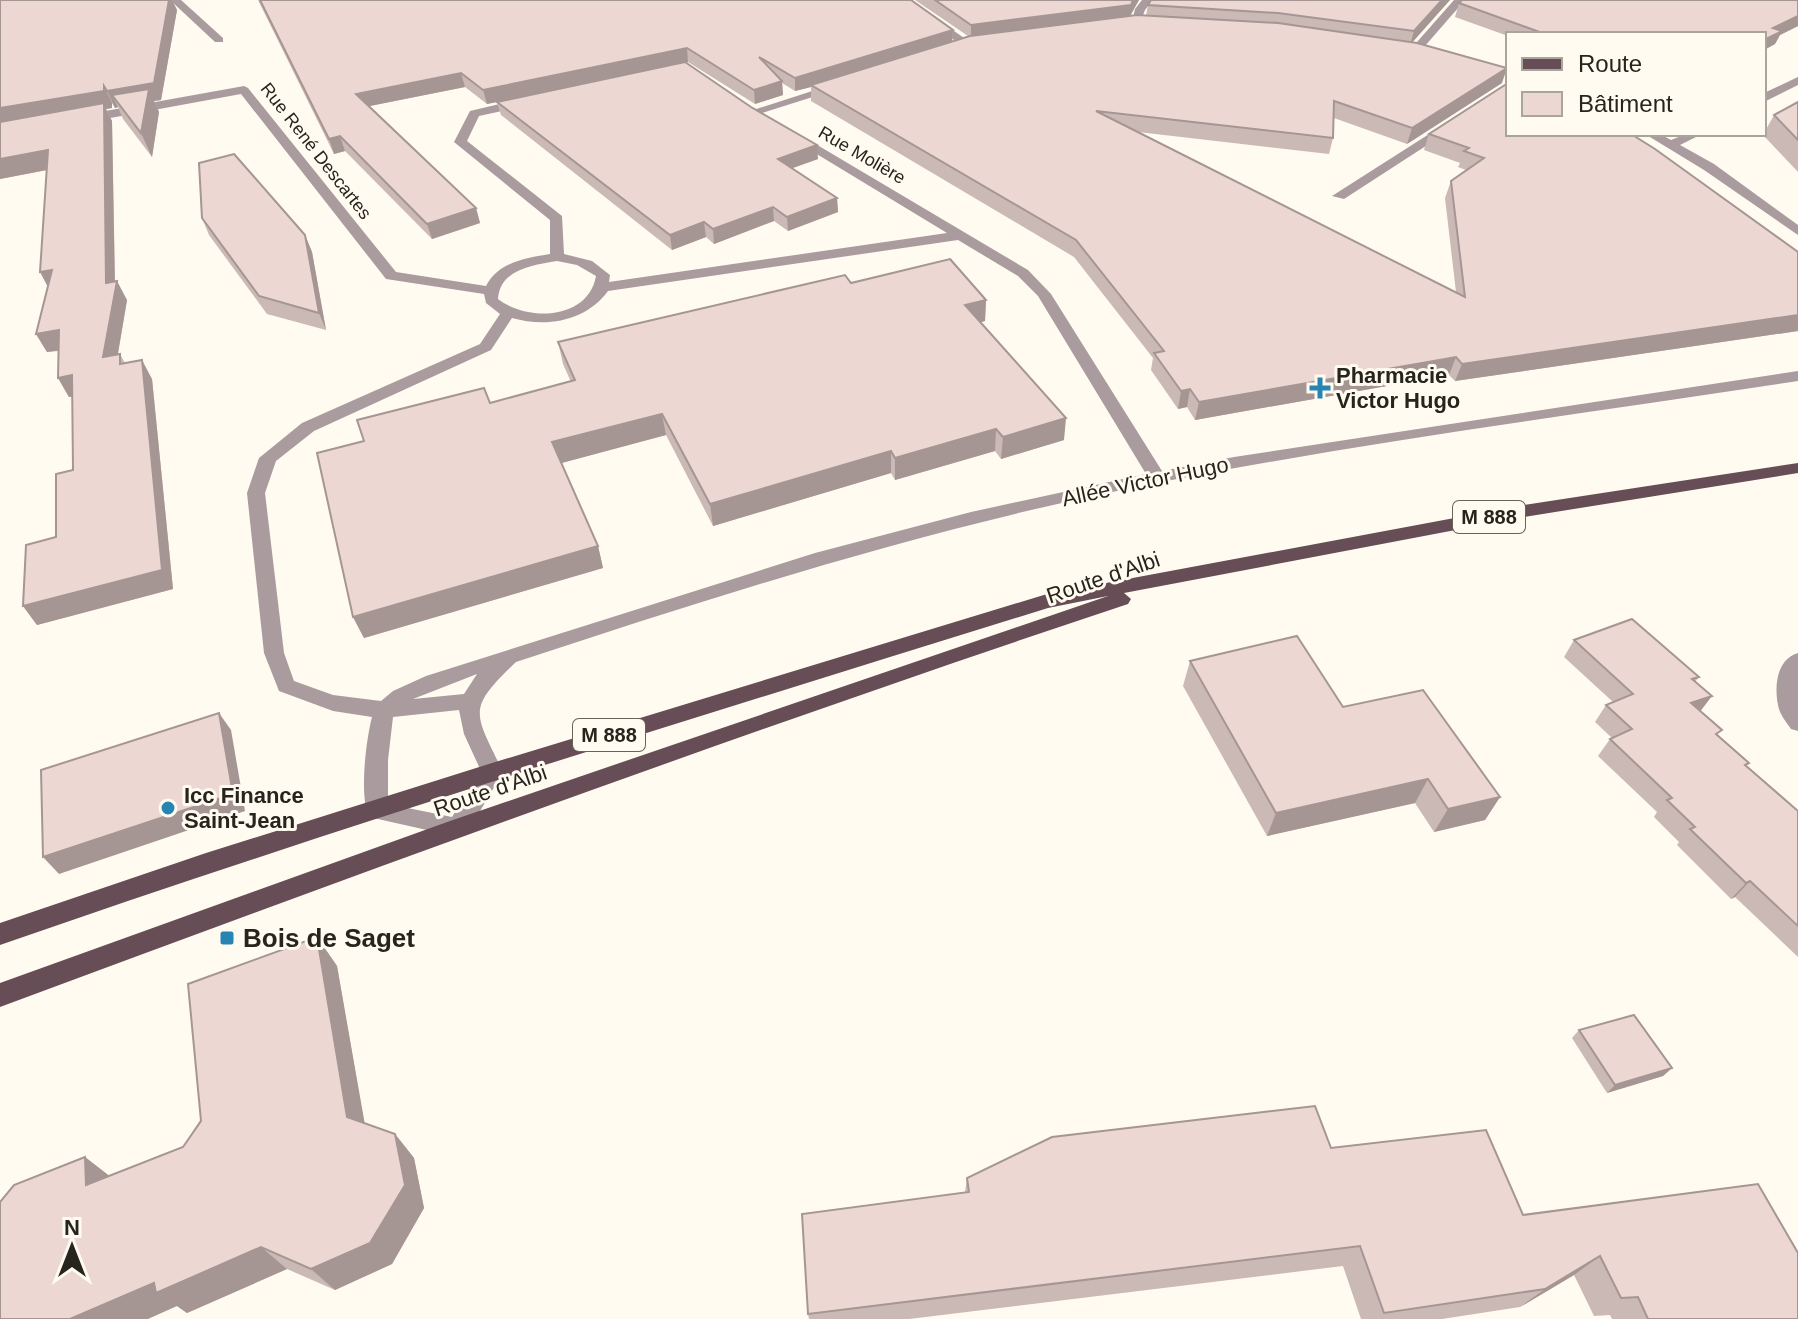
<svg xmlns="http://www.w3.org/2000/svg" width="1798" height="1319" font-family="Helvetica,sans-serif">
<rect width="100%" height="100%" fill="#fffbf0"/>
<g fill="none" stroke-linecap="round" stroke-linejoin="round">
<g fill="#aa9b9f" fill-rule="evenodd">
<polygon points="170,0 181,0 223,38 223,42 215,42"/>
<polygon points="898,0 910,0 974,45 964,47"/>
<polygon points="1142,0 1153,0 1145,10 1139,26 1131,26 1135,9"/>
<polygon points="1454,0 1465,0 1418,54 1410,54 1410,50"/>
<polygon points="1798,77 1798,85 1764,102 1764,93"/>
<polygon points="837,83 843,86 841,88 756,115 750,111"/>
<path d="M244,86L248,88L396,272L486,286C498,262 526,258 550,254V220L454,142L470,111L525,98L529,99V105L479,116L467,141L562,216L564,254L592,261L610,275L609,282L947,233L787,136L797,133L1028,270L1051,294L1162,471L1234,457L1798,371V381C1557,418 1313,448 1075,500C885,542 701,601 516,662C466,710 474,711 503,772L466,835L458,837L369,817C359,796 366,740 372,717L333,711L279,691L264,653L247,493L259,458L302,423L480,344L500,314L486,303L484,294L386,279L241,94L83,123L77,119L83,115ZM958,240L1018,276L1038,296L1146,474L971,512L815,553L426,676L393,691L381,701L333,695L294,681L284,653L265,493L276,461L314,431L491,350L512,318C547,328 586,321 608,291ZM557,261L577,265L596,276C588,320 528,322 498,299C500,269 533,265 557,261ZM477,674L464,694L413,699ZM459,710L464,734L481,771L452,817L388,804V760L393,717Z"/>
<polygon points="1448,122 1454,126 1452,129 1344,199 1332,196"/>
<polygon points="1645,134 1660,134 1671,140 1686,134 1702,134 1680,145 1714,164 1798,225 1798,235 1704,170"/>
<path d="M1798,653V731L1791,729C1786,722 1779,713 1778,705C1774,685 1777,659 1798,653Z"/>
</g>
<path fill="#674d56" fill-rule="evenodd" d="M1798,463V473L1524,517L1124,593L1131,599L1128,604C749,730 375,868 0,1007V983L450,821L1108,596L1048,608C698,717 347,824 0,945V923L206,853L492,763L1047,594L1524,505Z"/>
</g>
<g fill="#cbb9b5">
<polygon points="0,0 172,0 177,10 161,100 154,101 159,112 152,157 123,119 118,107 115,108 112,103 112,108 106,109 112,121 115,281 127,300 118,354 120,354 125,363 152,379 173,589 37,625 23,606 56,537 73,470 72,397 69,397 58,378 58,351 47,352 36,334 48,286 47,170 0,179"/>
<polygon points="258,0 911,0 953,30 952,41 968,36 915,0 1139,0 1130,16 1146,16 1148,5 1450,0 1412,42 1502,83 1407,144 1334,118 1333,138 1329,154 1138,132 1456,292 1445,198 1451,181 1466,170 1458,167 1460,163 1424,150 1429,134 1798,252 1798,331 1455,381 1449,375 1195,420 1187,407 1178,409 1151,370 1153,358 1074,257 811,101 811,87 795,91 782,83 783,95 755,104 688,62 686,63 818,159 792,168 837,198 838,212 788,231 774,221 714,244 706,237 672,250 501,115 497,102 487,104 465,87 369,106 476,208 480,223 432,239 345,151 334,154"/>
<polygon points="1798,0 1798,26 1780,35 1775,44 1764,50 1764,34 1508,34 1508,36 1455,17 1459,3"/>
<polygon points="1798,102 1798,172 1763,135 1774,115"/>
<polygon points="202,218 305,235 312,252 326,330 267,314 209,235"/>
<polygon points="851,283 986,300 985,321 980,322 1064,440 1001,459 995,451 895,480 891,473 713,526 666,435 561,463 598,546 603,568 364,638 353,617 364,441 490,403 571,382 563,364 558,342"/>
<polygon points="1574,640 1699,677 1695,682 1700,711 1718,735 1746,766 1798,811 1798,957 1735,897 1731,899 1677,845 1679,842 1654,817 1657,812 1598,756 1610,739 1612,738 1595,722 1606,705 1613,702 1564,657"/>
<polygon points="1190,661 1343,707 1500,797 1485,820 1434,832 1415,803 1267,836 1183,686"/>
<polygon points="317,937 337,966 364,1123 395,1134 414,1158 424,1208 392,1264 335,1290 287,1269 187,1313 177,1306 85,1157 109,1176 183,1147"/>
<polygon points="1579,1030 1672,1068 1663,1076 1607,1093 1572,1038"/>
<polygon points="1331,1148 1523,1215 1798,1319 1612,1319 1610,1315 1594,1316 1574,1275 1520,1307 1442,1319 1361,1319 1343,1266 909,1319 809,1319 808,1314 965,1192 967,1178"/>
</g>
<g fill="#a59694">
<polygon points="169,0 172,0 177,10 161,100 154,101 159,112 152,157 141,133 112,95 118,107 115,108 107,91"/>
<polygon points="1133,0 1139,0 1129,18 971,38 971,25"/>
<polygon points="1442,0 1450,0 1410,45 1414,31"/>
<polygon points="1798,16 1798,26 1780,35 1775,44 1764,50 1764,40 1773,28"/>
<polygon points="953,30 952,43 811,85 811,87 795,91 795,78"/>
<polygon points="687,48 688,62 487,104 483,90"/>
<polygon points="1507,68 1502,83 1407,144 1412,128"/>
<polygon points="461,73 465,87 360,108 356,94"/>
<polygon points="782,81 783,95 755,104 754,90"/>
<polygon points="104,86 112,103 112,108 106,109 112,121 115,292 117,281 127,300 114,376 103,357 106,283 104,109 0,127 0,108"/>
<polygon points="340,136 345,151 334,154 329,139"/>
<polygon points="817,145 818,159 779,173 778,159"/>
<polygon points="48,150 57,168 0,179 0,159"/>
<polygon points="837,198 838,212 788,231 787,217"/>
<polygon points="773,207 774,221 714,244 713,229"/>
<polygon points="476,208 480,223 432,239 427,224"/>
<polygon points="704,222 706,237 672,250 670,235"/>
<polygon points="305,235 312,252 326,330 319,313"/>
<polygon points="52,270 50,291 40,272"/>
<polygon points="986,300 985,321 964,327 965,305"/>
<polygon points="1798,315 1798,331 1455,381 1462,364"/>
<polygon points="59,330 70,349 47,352 36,334"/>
<polygon points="1456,357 1449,375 1195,420 1199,402"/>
<polygon points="142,360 152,379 173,589 37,625 23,606"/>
<polygon points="72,375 84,394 69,397 58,378"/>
<polygon points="1190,389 1187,407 1178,409 1181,391"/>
<polygon points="662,414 666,435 558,464 552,442"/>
<polygon points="1066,418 1064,440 1001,459 1003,437"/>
<polygon points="996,429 995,451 895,480 895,458"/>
<polygon points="891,451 891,473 713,526 710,504"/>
<polygon points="598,546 603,568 364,638 353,617"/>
<polygon points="1712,696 1699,713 1691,703"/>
<polygon points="219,713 231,730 245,811 59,874 43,857"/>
<polygon points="1428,779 1415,803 1267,836 1276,813"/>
<polygon points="1500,797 1485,820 1434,832 1448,809"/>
<polygon points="1750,881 1735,897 1731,899 1746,883"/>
<polygon points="317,937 337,966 368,1142 347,1117"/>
<polygon points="1672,1068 1663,1076 1607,1093 1615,1085"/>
<polygon points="395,1134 414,1158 424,1208 392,1264 335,1290 311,1269"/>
<polygon points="85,1157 116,1181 86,1185"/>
<polygon points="261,1247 287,1269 187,1313 177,1306 148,1319 70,1319 154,1283"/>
<polygon points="1600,1256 1574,1275 1520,1307 1545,1289"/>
</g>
<g fill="#ecd7d3" stroke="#a59694" stroke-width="2">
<polygon points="0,0 169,0 154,83 107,91 104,86 104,91 0,108"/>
<polygon points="260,0 911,0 953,30 795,78 759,57 782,81 754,90 687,48 483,90 461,73 356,94 476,208 427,224 340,136 329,139"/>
<polygon points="935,0 1133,0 1131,5 971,25"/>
<polygon points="1151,0 1442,0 1414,31 1278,13 1148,5"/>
<polygon points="1462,0 1798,0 1798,16 1773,28 1782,31 1764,40 1764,34 1545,34 1459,3"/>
<polygon points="1137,15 1278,23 1417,43 1507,68 1412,128 1334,101 1333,138 1096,111 1465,297 1451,181 1484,158 1464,151 1469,148 1429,134 1508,83 1508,134 1631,134 1655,149 1798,252 1798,315 1462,364 1456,357 1199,402 1190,389 1181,391 1154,353 1164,351 1076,240 811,85 970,36"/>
<polygon points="685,62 751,107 817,145 778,159 837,198 787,217 773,207 713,229 704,222 670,235 497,102"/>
<polygon points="149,89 141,133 112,95"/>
<polygon points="1798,102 1798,140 1774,115"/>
<polygon points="104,103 106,283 117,281 103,357 120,354 120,364 142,360 162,570 23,606 26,545 56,537 56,474 73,470 72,375 58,378 59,330 36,334 52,270 40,272 48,150 0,159 0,122"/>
<polygon points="234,154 305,235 319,313 259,296 202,218 199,163"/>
<polygon points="950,259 986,300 965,305 1066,418 1003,437 996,429 895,458 891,451 710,504 662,414 552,442 598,546 353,617 317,453 364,441 357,420 484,388 490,403 575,380 558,342 845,275 851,283"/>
<polygon points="1632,619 1699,677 1692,679 1712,696 1691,703 1722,730 1716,734 1749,763 1745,765 1798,811 1798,926 1750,881 1746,883 1690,829 1695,827 1667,800 1672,798 1610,739 1632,729 1606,705 1633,694 1574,640"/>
<polygon points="1297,636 1343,707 1423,690 1500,797 1448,809 1428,779 1276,813 1190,661"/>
<polygon points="219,713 233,794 43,857 41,770"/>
<polygon points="317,937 347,1117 395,1134 405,1185 370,1243 311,1269 261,1247 156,1293 154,1283 70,1319 0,1319 0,1202 14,1185 85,1157 86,1185 183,1147 201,1121 188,984"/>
<polygon points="1634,1015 1672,1068 1615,1085 1579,1030"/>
<polygon points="1315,1106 1331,1148 1486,1130 1523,1215 1758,1184 1798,1253 1798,1319 1648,1319 1638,1297 1621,1298 1600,1256 1545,1289 1384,1313 1360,1246 808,1314 802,1214 969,1192 967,1178 1052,1137"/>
</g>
<g fill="#2885b2" stroke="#fffbf0" stroke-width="3">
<path d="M1316 376h8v8h8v8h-8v8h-8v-8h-8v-8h8z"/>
<circle cx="168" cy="808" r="8"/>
<rect x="219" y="930" width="16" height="16" rx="4"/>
</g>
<g text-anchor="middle" stroke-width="6" stroke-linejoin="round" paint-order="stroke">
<g font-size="18" fill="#26241d" stroke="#fffbf0">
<text transform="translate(316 151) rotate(52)" y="6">Rue René Descartes</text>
<text transform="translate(862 155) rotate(30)" y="6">Rue Molière</text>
</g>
<g fill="#fffbf0" stroke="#67645c" stroke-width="2">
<rect x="1453" y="501" width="72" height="32" rx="6"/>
<rect x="573" y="719" width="72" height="32" rx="6"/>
</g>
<g font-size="20" font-weight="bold" fill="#26241d">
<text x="1489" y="524">M 888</text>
<text x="609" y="742">M 888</text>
</g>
<g font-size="22" font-weight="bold" fill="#26241d" stroke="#fffbf0" text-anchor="start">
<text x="1336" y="383">Pharmacie<tspan x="1336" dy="25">Victor Hugo</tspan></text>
<text x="184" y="803">Icc Finance<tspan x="184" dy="25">Saint-Jean</tspan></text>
</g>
<g font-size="22" fill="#26241d" stroke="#fffbf0">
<text transform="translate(1145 481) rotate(-12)" y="8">Allée Victor Hugo</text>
<text transform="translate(1103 577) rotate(-19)" y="8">Route d'Albi</text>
<text transform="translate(490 790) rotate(-19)" y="8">Route d'Albi</text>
</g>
<g font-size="26" font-weight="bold" fill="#26241d" stroke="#fffbf0" text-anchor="start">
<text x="243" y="947">Bois de Saget</text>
</g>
</g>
<rect x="1506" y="32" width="260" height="104" fill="#fffbf0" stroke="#a8a59c" stroke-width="2"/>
<rect x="1522" y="58" width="40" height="12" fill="#674d56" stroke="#a8a59c" stroke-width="2"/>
<text x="1578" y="72" font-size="24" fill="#26241d">Route</text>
<rect x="1522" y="92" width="40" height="24" fill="#ecd7d3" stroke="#a8a59c" stroke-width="2"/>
<text x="1578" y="112" font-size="24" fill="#26241d">Bâtiment</text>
<g transform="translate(72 1247)" stroke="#fffbf0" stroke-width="6" paint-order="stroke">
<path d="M0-6L14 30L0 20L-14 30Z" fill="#26241d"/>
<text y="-12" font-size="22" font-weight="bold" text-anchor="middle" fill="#26241d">N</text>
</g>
</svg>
